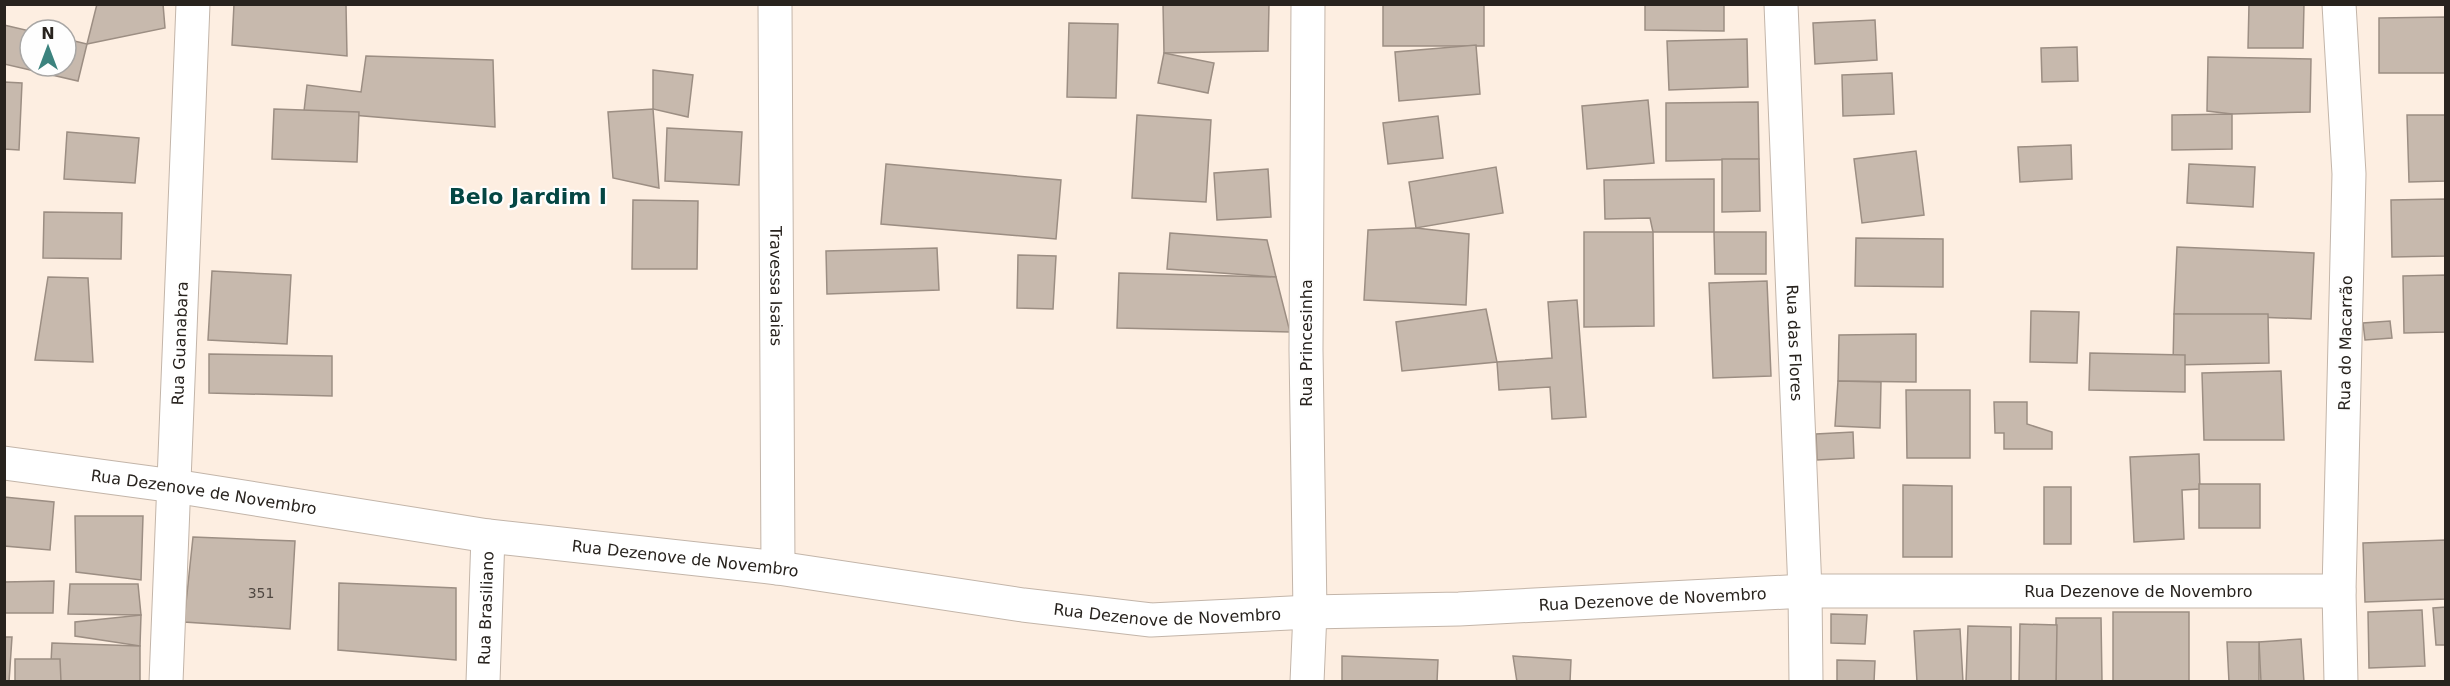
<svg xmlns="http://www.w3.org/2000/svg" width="2450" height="686" font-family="'DejaVu Sans',sans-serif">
<rect width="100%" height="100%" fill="#fdeee1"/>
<g fill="#c7b9ad" stroke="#9c8e83" stroke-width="1.5">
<polygon points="97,4 163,4 165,28 87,44"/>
<polygon points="234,4 346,5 347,56 232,45"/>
<polygon points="1163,4 1269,4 1268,51 1164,53"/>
<rect x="1383" y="4" width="101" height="42"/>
<polygon points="1645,4 1724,4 1724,31 1645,30"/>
<polygon points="2249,4 2304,4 2303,48 2248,48"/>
<polygon points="2446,17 2446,73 2379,73 2379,18"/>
<polygon points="1875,20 1877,60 1815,64 1813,23"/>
<polygon points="1069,23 1118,24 1116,98 1067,97"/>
<polygon points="4,25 30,31 30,66 66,66 66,39 87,44 78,81 4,64"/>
<polygon points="1747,39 1748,87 1669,90 1667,41"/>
<polygon points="1476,45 1480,94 1399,101 1395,52"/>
<polygon points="2077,47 2078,81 2042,82 2041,48"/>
<polygon points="1164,53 1214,63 1208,93 1158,83"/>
<polygon points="366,56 493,60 495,127 304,111 307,85 361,92"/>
<polygon points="2208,57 2311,59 2310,112 2232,114 2207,111"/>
<polygon points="653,70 693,75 688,117 653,109"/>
<polygon points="1892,73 1894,114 1843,116 1842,75"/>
<polygon points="4,82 22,83 19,150 4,149"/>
<polygon points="1648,100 1654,163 1587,169 1582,106"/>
<polygon points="1758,102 1759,159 1666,161 1666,103"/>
<polygon points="274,109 359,112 357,162 272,159"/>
<polygon points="653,109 659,188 613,178 608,112"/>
<polygon points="2232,114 2232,149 2172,150 2172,115"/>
<polygon points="1137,115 1211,120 1206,202 1132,198"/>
<polygon points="2407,115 2446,115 2446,181 2409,182"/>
<polygon points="1438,116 1443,158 1388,164 1383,123"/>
<polygon points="667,128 742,132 739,185 665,181"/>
<polygon points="67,132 139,138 135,183 64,179"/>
<polygon points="2071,145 2072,179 2020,182 2018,147"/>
<polygon points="1916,151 1924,215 1862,223 1854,159"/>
<polygon points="1722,159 1759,159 1760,211 1722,212"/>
<polygon points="886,164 1061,180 1056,239 881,224"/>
<polygon points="2189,164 2255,167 2253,207 2187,203"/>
<polygon points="1496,167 1503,213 1416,228 1409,182"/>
<polygon points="1268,169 1271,217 1217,220 1214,173"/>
<polygon points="1714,179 1714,232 1653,232 1650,218 1605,219 1604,180"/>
<polygon points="2446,199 2446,256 2392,257 2391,200"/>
<polygon points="633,200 698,201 697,269 632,269"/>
<polygon points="44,212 122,213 121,259 43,258"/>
<polygon points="1416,228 1469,234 1466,305 1364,300 1368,230"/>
<polygon points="1584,232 1653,232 1654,326 1584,327"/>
<polygon points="1714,232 1766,232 1766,274 1715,274"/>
<polygon points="1170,233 1267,240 1276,277 1167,269"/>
<polygon points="1856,238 1943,239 1943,287 1855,286"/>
<polygon points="2177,247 2314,253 2311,319 2174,314"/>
<polygon points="937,248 939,290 827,294 826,251"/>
<polygon points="1018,255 1056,256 1053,309 1017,308"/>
<polygon points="212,271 291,275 287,344 208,340"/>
<polygon points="1119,273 1276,277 1290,332 1117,328"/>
<polygon points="2446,275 2446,332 2404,333 2403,276"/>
<polygon points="48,277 88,278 93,362 35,360"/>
<polygon points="1767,281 1771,376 1713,378 1709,283"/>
<polygon points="1577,300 1586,417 1552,419 1550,387 1499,390 1497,362 1552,358 1548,302"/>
<polygon points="1486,309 1497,362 1402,371 1396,322"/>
<polygon points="2031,311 2079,312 2077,363 2030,362"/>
<polygon points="2174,314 2268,314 2269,363 2173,365"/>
<polygon points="2390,321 2392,338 2365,340 2363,323"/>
<polygon points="1916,334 1916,382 1838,381 1839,335"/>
<polygon points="2090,353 2185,355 2185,392 2089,390"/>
<polygon points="209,354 332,356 332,396 209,393"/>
<polygon points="2281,371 2284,440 2204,440 2202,373"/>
<polygon points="1838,381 1881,382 1880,428 1835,426"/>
<polygon points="1906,390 1970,390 1970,458 1907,458"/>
<polygon points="1994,402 2027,402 2027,424 2052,432 2052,449 2004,449 2004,433 1995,433"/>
<polygon points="1853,432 1854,458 1817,460 1816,434"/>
<polygon points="2199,454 2200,489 2182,490 2184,539 2134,542 2130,457"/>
<rect x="2199" y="484" width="61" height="44"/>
<polygon points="1903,485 1952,486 1952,557 1903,557"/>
<rect x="2044" y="487" width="27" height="57"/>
<polygon points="4,497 54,502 50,550 4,546"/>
<polygon points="75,516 143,516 141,580 76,572"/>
<polygon points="193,537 295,541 290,629 184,622"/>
<polygon points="2446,540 2446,599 2365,602 2363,543"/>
<polygon points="54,581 53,613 4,613 4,582"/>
<polygon points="339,583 456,588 456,660 338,650"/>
<polygon points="70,584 138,584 141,615 68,614"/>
<polygon points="2446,607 2446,645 2436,645 2433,608"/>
<polygon points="2422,610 2425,666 2369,668 2368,612"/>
<rect x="2113" y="612" width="76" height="70"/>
<polygon points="1831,614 1867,615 1865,644 1831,643"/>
<polygon points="141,615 140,646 75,636 75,622"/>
<polygon points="2056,618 2101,618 2102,682 2056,682"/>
<polygon points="2020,624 2057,625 2056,682 2019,682"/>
<polygon points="1968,626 2011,627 2011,682 1966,682"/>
<polygon points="1960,629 1963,682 1917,682 1914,631"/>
<polygon points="4,637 12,637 9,682 4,682"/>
<polygon points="2301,639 2304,682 2261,682 2259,642"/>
<polygon points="2227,642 2259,642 2259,682 2229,682"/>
<polygon points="52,643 140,646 140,682 50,682"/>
<polygon points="1342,656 1438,660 1437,682 1342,682"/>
<polygon points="1513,656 1571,660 1570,682 1517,682"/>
<polygon points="15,659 60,659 61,682 15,682"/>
<polygon points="1837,660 1875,661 1874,682 1837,682"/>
</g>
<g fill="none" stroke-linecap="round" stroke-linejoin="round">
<g stroke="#c3b5a9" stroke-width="35">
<g id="street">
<path id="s1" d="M775,4L778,568"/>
<path id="s2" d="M1781,4L1805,591L1806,682"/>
<polyline points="2339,4 2349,174 2339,591 2341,682"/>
<path id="s3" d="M4,463L174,486L488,536L778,568L1023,605L1151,620L1310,612L1459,609L1805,591H2339"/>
<path id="s4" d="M166,682L193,4"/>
<path id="s5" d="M483,682L488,536"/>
<polyline points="1307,682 1310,612 1306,350 1308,4"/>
</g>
</g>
<use href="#street" stroke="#fff" stroke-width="33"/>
</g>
<g text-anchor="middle" stroke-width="4.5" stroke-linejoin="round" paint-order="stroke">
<g font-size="14" fill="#504842">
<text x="261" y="598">351</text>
</g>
<g font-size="16" fill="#28231e" stroke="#fefefe">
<text dy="6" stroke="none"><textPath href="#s1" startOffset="282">Travessa Isaias</textPath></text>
<text dy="6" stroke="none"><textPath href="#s4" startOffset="339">Rua Guanabara</textPath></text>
<text transform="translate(1306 343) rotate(-90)" y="6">Rua Princesinha</text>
<text dy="6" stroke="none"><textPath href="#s2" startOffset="339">Rua das Flores</textPath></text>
<text transform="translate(2345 343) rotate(-89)" y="6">Rua do Macarrão</text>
<text dy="6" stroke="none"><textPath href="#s3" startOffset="202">Rua Dezenove de Novembro</textPath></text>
<text dy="6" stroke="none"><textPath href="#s3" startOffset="688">Rua Dezenove de Novembro</textPath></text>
<text dy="6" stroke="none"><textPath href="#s3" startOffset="2146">Rua Dezenove de Novembro</textPath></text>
<text dy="6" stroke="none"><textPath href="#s3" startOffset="1660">Rua Dezenove de Novembro</textPath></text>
<text dy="6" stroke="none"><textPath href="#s5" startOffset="74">Rua Brasiliano</textPath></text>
<text dy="6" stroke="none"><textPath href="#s3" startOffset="1174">Rua Dezenove de Novembro</textPath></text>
</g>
<g font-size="22" font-weight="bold" fill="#044643" stroke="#fefefe">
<text x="528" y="204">Belo Jardim I</text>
</g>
</g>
<rect width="2450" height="686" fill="none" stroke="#28231e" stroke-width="12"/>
<g transform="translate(48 48)"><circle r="28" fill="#fefefe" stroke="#a8a6a4" stroke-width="1.5"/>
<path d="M0-4.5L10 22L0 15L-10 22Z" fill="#3c837e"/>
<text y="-9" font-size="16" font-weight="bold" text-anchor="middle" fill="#28231e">N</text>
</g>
</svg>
